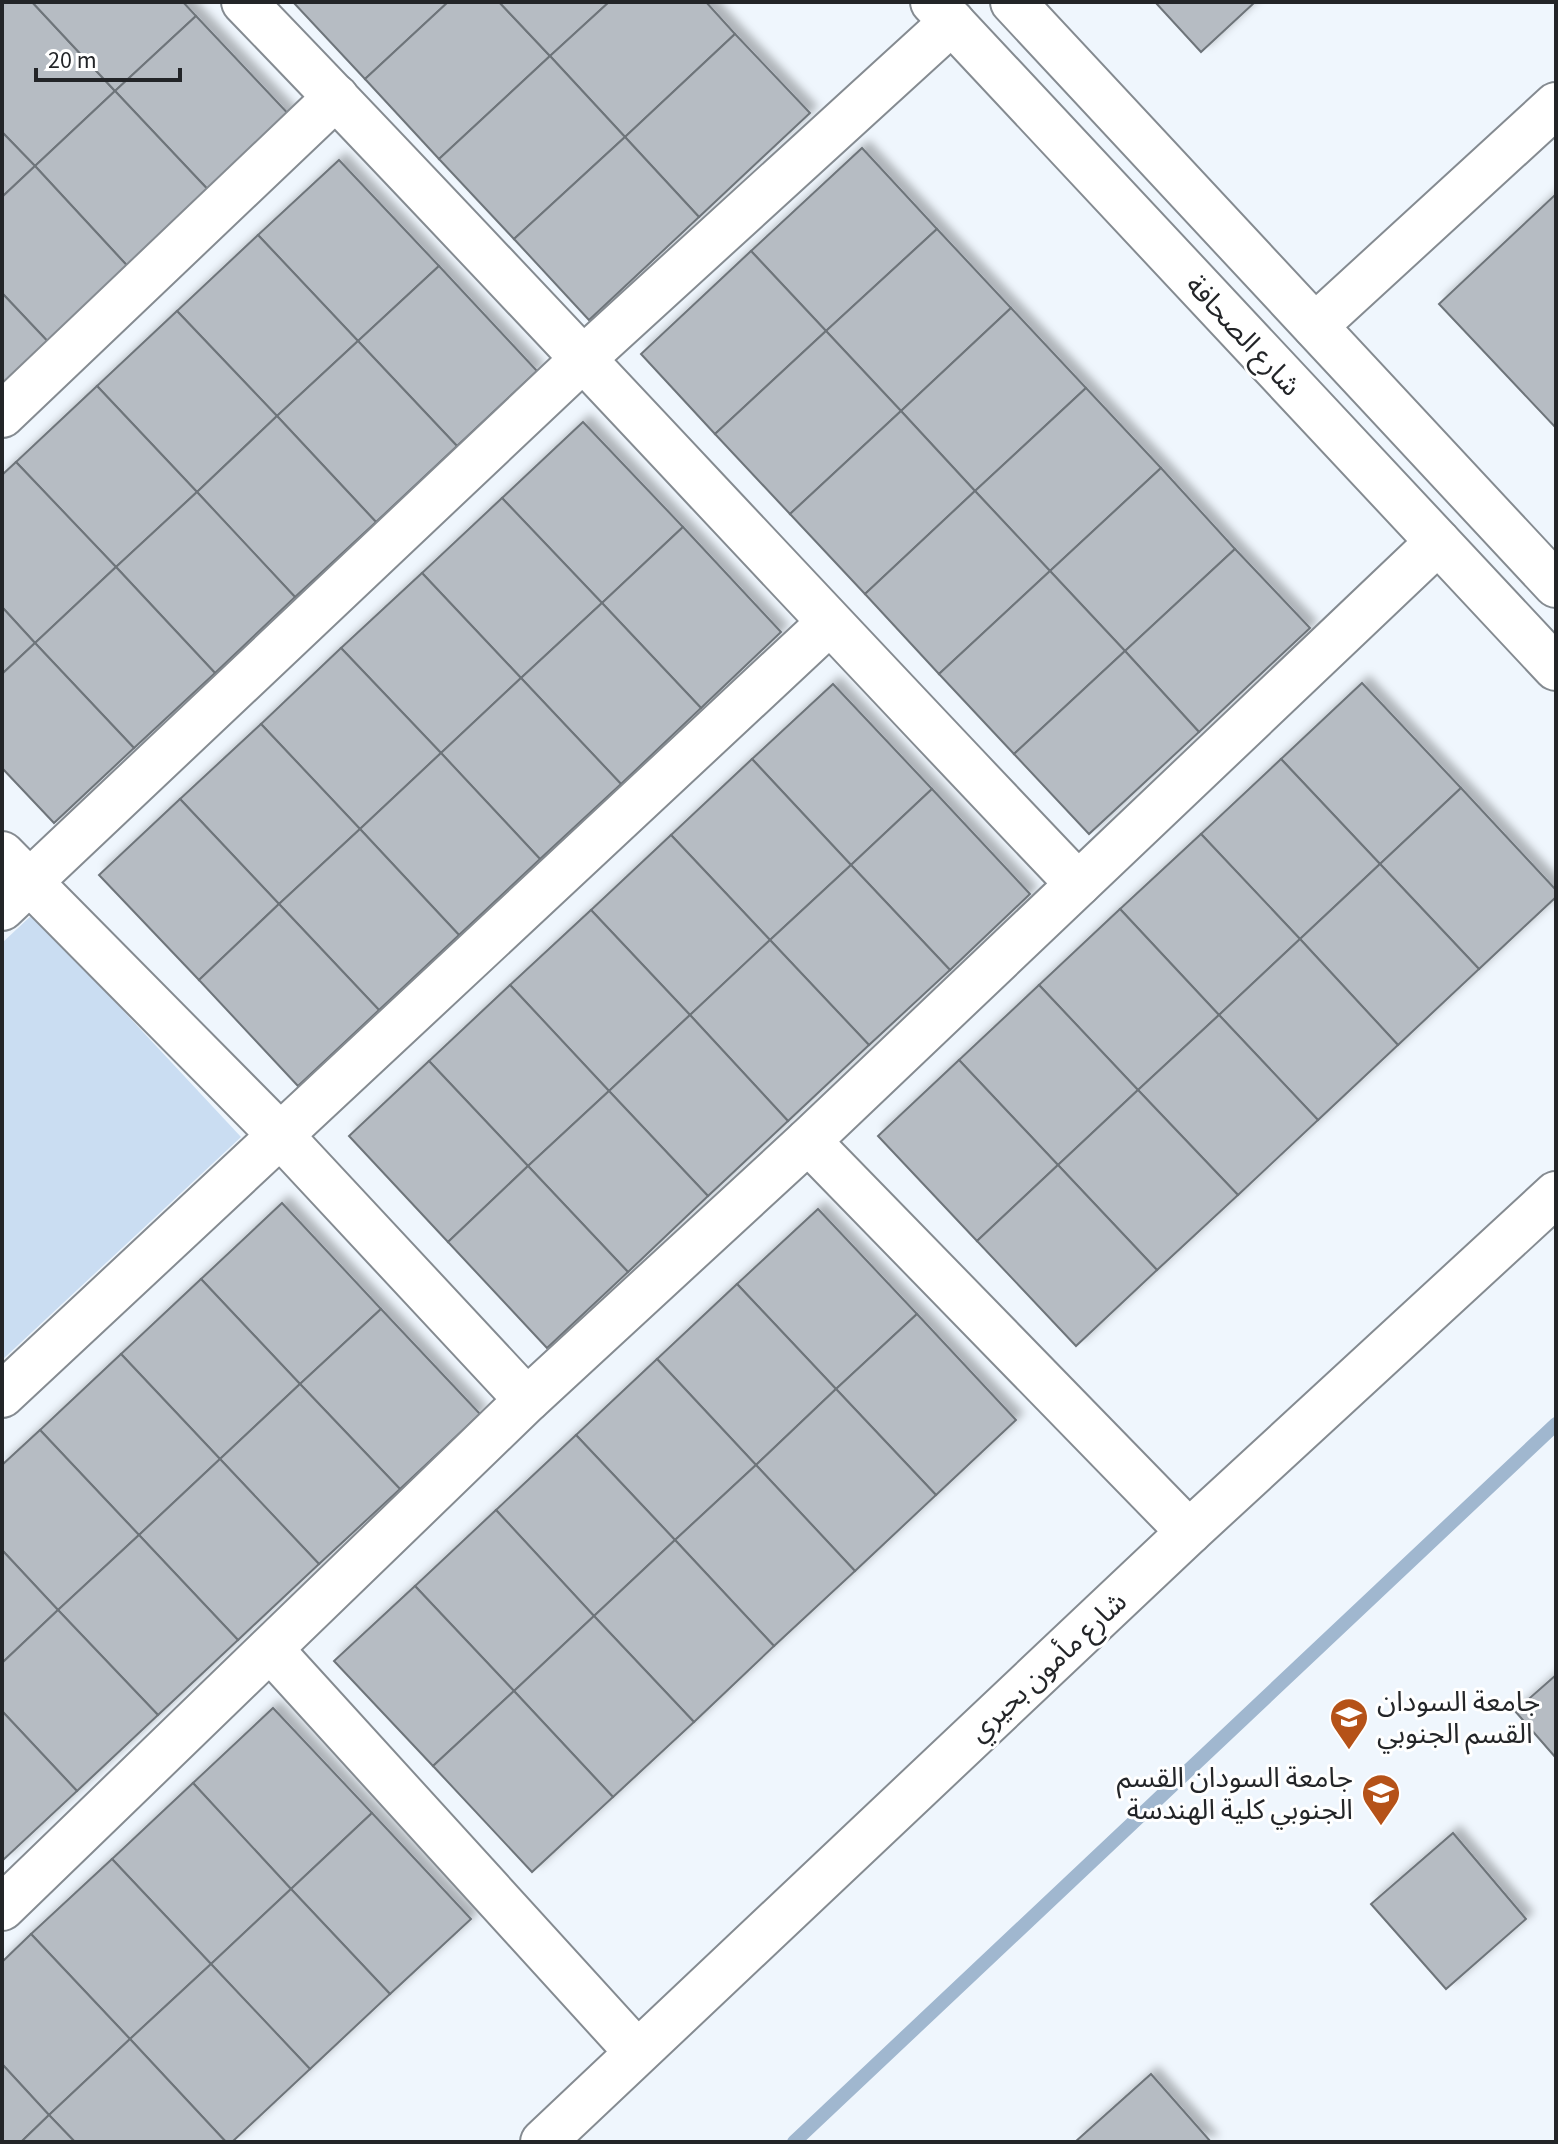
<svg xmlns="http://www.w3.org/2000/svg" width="1558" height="2144" font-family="'Source Sans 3','Noto Sans Arabic',sans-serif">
<defs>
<filter id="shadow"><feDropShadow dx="7" dy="-7" stdDeviation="4" flood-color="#0004"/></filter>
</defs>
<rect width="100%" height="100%" fill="#eff6fd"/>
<polygon fill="#caddf2" points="33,914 241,1137 2,1360 2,943"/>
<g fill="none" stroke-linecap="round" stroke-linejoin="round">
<polyline stroke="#a0b7cf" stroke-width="14" points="794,2142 1556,1424"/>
</g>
<g fill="#b6bcc3" stroke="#6e747a" stroke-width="2" filter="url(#shadow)">
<polygon points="2,2 32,2 115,91 35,166 2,132"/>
<polygon points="32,2 183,2 196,16 115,91"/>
<polygon points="293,2 448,2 365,79"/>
<polygon points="448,2 499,2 550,56 439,159 365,79"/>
<polygon points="499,2 609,2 550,56"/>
<polygon points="609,2 706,2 735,34 625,137 550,56"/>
<polygon points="1155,2 1255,2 1201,52"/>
<polygon points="196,16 295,121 214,196 115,91"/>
<polygon points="735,34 810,113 699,217 625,137"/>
<polygon points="550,56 625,137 514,239 439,159"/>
<polygon points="115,91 214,196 133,272 35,166"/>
<polygon points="2,132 35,166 2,197"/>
<polygon points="625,137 699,217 589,320 514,239"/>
<polygon points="862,148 937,229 826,331 751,251"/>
<polygon points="339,160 439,266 358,341 258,235"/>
<polygon points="35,166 133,272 53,347 2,293 2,197"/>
<polygon points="1556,194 1556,428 1439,304"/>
<polygon points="937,229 1011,308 901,411 826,331"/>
<polygon points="258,235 358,341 277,416 177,311"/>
<polygon points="751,251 826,331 715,434 641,354"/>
<polygon points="439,266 537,371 457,446 358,341"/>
<polygon points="2,293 53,347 2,395"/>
<polygon points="1011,308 1086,388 975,491 901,411"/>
<polygon points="177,311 277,416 197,492 97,386"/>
<polygon points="826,331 901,411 790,514 715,434"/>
<polygon points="358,341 457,446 376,522 277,416"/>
<polygon points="97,386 197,492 116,567 16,462"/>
<polygon points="1086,388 1161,468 1050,571 975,491"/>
<polygon points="901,411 975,491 865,594 790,514"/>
<polygon points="277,416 376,522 295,597 197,492"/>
<polygon points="583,422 683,527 602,603 502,498"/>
<polygon points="16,462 116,567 35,643 2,607 2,475"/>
<polygon points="1161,468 1235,549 1125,651 1050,571"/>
<polygon points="975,491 1050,571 939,674 865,594"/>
<polygon points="197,492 295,597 215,673 116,567"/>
<polygon points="502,498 602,603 521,678 422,573"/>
<polygon points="683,527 781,632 701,708 602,603"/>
<polygon points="1235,549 1310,628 1199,732 1125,651"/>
<polygon points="116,567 215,673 134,748 35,643"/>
<polygon points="1050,571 1125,651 1014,754 939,674"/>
<polygon points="422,573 521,678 441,753 341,648"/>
<polygon points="602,603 701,708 621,784 521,678"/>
<polygon points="2,607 35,643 2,674"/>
<polygon points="35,643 134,748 54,823 2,768 2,674"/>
<polygon points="341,648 441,753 360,829 261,724"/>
<polygon points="1125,651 1199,732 1089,834 1014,754"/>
<polygon points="521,678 621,784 540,859 441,753"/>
<polygon points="1362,683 1461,788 1380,864 1281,759"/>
<polygon points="833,684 932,789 851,865 752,759"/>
<polygon points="261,724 360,829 279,904 180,799"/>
<polygon points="441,753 540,859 459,935 360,829"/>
<polygon points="752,759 851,865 770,940 671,835"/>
<polygon points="1281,759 1380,864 1300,939 1201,834"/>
<polygon points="1461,788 1556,890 1556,897 1479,969 1380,864"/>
<polygon points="932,789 1030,894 950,970 851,865"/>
<polygon points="180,799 279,904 199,980 99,875"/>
<polygon points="360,829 459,935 379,1010 279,904"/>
<polygon points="1201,834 1300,939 1219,1015 1120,909"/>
<polygon points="671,835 770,940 690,1015 591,910"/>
<polygon points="1380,864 1479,969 1398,1045 1300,939"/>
<polygon points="851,865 950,970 869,1045 770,940"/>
<polygon points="279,904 379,1010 298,1086 199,980"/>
<polygon points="1120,909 1219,1015 1138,1090 1039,985"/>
<polygon points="591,910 690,1015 609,1091 510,985"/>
<polygon points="1300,939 1398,1045 1318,1120 1219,1015"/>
<polygon points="770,940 869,1045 788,1121 690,1015"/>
<polygon points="510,985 609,1091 528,1166 429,1061"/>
<polygon points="1039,985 1138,1090 1058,1165 959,1060"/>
<polygon points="690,1015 788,1121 708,1196 609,1091"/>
<polygon points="1219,1015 1318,1120 1238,1195 1138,1090"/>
<polygon points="959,1060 1058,1165 977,1241 878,1136"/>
<polygon points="429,1061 528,1166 448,1242 349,1136"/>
<polygon points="1138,1090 1238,1195 1157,1270 1058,1165"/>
<polygon points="609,1091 708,1196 628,1272 528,1166"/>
<polygon points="1058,1165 1157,1270 1076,1346 977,1241"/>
<polygon points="528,1166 628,1272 547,1348 448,1242"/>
<polygon points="282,1203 381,1309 300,1384 201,1279"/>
<polygon points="818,1209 917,1314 836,1389 737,1284"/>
<polygon points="201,1279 300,1384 220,1459 121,1354"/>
<polygon points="737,1284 836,1389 756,1465 657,1359"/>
<polygon points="381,1309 480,1414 400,1489 300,1384"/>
<polygon points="917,1314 1016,1420 936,1495 836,1389"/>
<polygon points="121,1354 220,1459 139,1535 40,1430"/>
<polygon points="657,1359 756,1465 675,1540 576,1435"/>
<polygon points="300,1384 400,1489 319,1564 220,1459"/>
<polygon points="836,1389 936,1495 855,1571 756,1465"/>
<polygon points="40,1430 139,1535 58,1610 2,1550 2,1465"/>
<polygon points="576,1435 675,1540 594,1616 496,1510"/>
<polygon points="220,1459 319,1564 238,1640 139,1535"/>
<polygon points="756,1465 855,1571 774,1646 675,1540"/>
<polygon points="496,1510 594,1616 514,1691 415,1586"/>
<polygon points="139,1535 238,1640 158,1715 58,1610"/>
<polygon points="675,1540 774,1646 694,1722 594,1616"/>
<polygon points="2,1550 58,1610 2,1663"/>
<polygon points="415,1586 514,1691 433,1766 334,1661"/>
<polygon points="58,1610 158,1715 77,1791 2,1711 2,1663"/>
<polygon points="594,1616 694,1722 613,1797 514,1691"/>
<polygon points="1556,1675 1556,1758 1515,1711"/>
<polygon points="514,1691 613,1797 532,1872 433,1766"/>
<polygon points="273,1708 372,1813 291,1889 193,1783"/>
<polygon points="2,1711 77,1791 2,1861"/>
<polygon points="193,1783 291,1889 211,1964 112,1859"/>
<polygon points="372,1813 471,1919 390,1994 291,1889"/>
<polygon points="1453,1833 1526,1919 1446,1989 1371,1904"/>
<polygon points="112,1859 211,1964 130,2039 31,1934"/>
<polygon points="291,1889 390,1994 310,2069 211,1964"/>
<polygon points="31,1934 130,2039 49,2115 2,2064 2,1962"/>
<polygon points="211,1964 310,2069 232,2142 226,2142 130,2039"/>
<polygon points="130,2039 226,2142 75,2142 49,2115"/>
<polygon points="2,2064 49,2115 21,2142 2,2142"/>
<polygon points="1151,2074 1211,2142 1075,2142"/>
<polygon points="49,2115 75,2142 21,2142"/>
</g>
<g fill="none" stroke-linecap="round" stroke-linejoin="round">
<g stroke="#858b91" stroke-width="48">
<g id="minor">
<path d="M244,2C525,293 798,591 1078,884"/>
<polyline points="1315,326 1556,105"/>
<polyline points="2,415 336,97"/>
<polyline points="2,854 281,1136 527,1400"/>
<polyline points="2,908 584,358 952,22"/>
<polyline points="808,1141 1189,1532"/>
<polyline points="2,1395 829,623"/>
<polyline points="271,1650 637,2052"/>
<polyline points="2,1908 527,1400 808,1141 1438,542"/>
<polyline points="543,2142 1189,1532 1556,1194"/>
</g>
</g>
<g stroke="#858b91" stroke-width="48">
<g id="major">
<polyline points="933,2 1556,668"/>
<polyline points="1013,2 1556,585"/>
</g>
</g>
<use href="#minor" stroke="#fff" stroke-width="44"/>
<use href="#major" stroke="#fff" stroke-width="44"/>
</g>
<defs>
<g id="university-pin" transform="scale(2)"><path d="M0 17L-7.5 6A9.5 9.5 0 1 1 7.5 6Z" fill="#b55218" stroke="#fff"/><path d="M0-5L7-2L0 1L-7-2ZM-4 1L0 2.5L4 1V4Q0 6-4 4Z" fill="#fff"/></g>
</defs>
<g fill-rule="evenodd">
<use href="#university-pin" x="1349" y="1717"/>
<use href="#university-pin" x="1381" y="1793"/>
</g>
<g text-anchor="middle" stroke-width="6" stroke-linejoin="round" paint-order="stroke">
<g font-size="28" fill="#232528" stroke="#fff">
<text transform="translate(1244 335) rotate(47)" y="10">شارع الصحافة</text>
<text transform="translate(1047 1666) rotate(-43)" y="10">شارع مأمون بحيري</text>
</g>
<g font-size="28" fill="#232528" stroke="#fff" text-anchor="start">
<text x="1377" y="1711">جامعة السودان<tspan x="1377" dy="32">القسم الجنوبي</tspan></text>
<text x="1353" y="1787" text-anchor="end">جامعة السودان القسم<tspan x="1353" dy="32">الجنوبي كلية الهندسة</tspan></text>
</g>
</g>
<rect width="1558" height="2144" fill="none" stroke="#232528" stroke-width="8"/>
<path d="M36 68v12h144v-12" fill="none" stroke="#232528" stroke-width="4"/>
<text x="48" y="68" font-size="24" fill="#232528" stroke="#ffffff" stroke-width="6" paint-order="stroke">20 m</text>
</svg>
